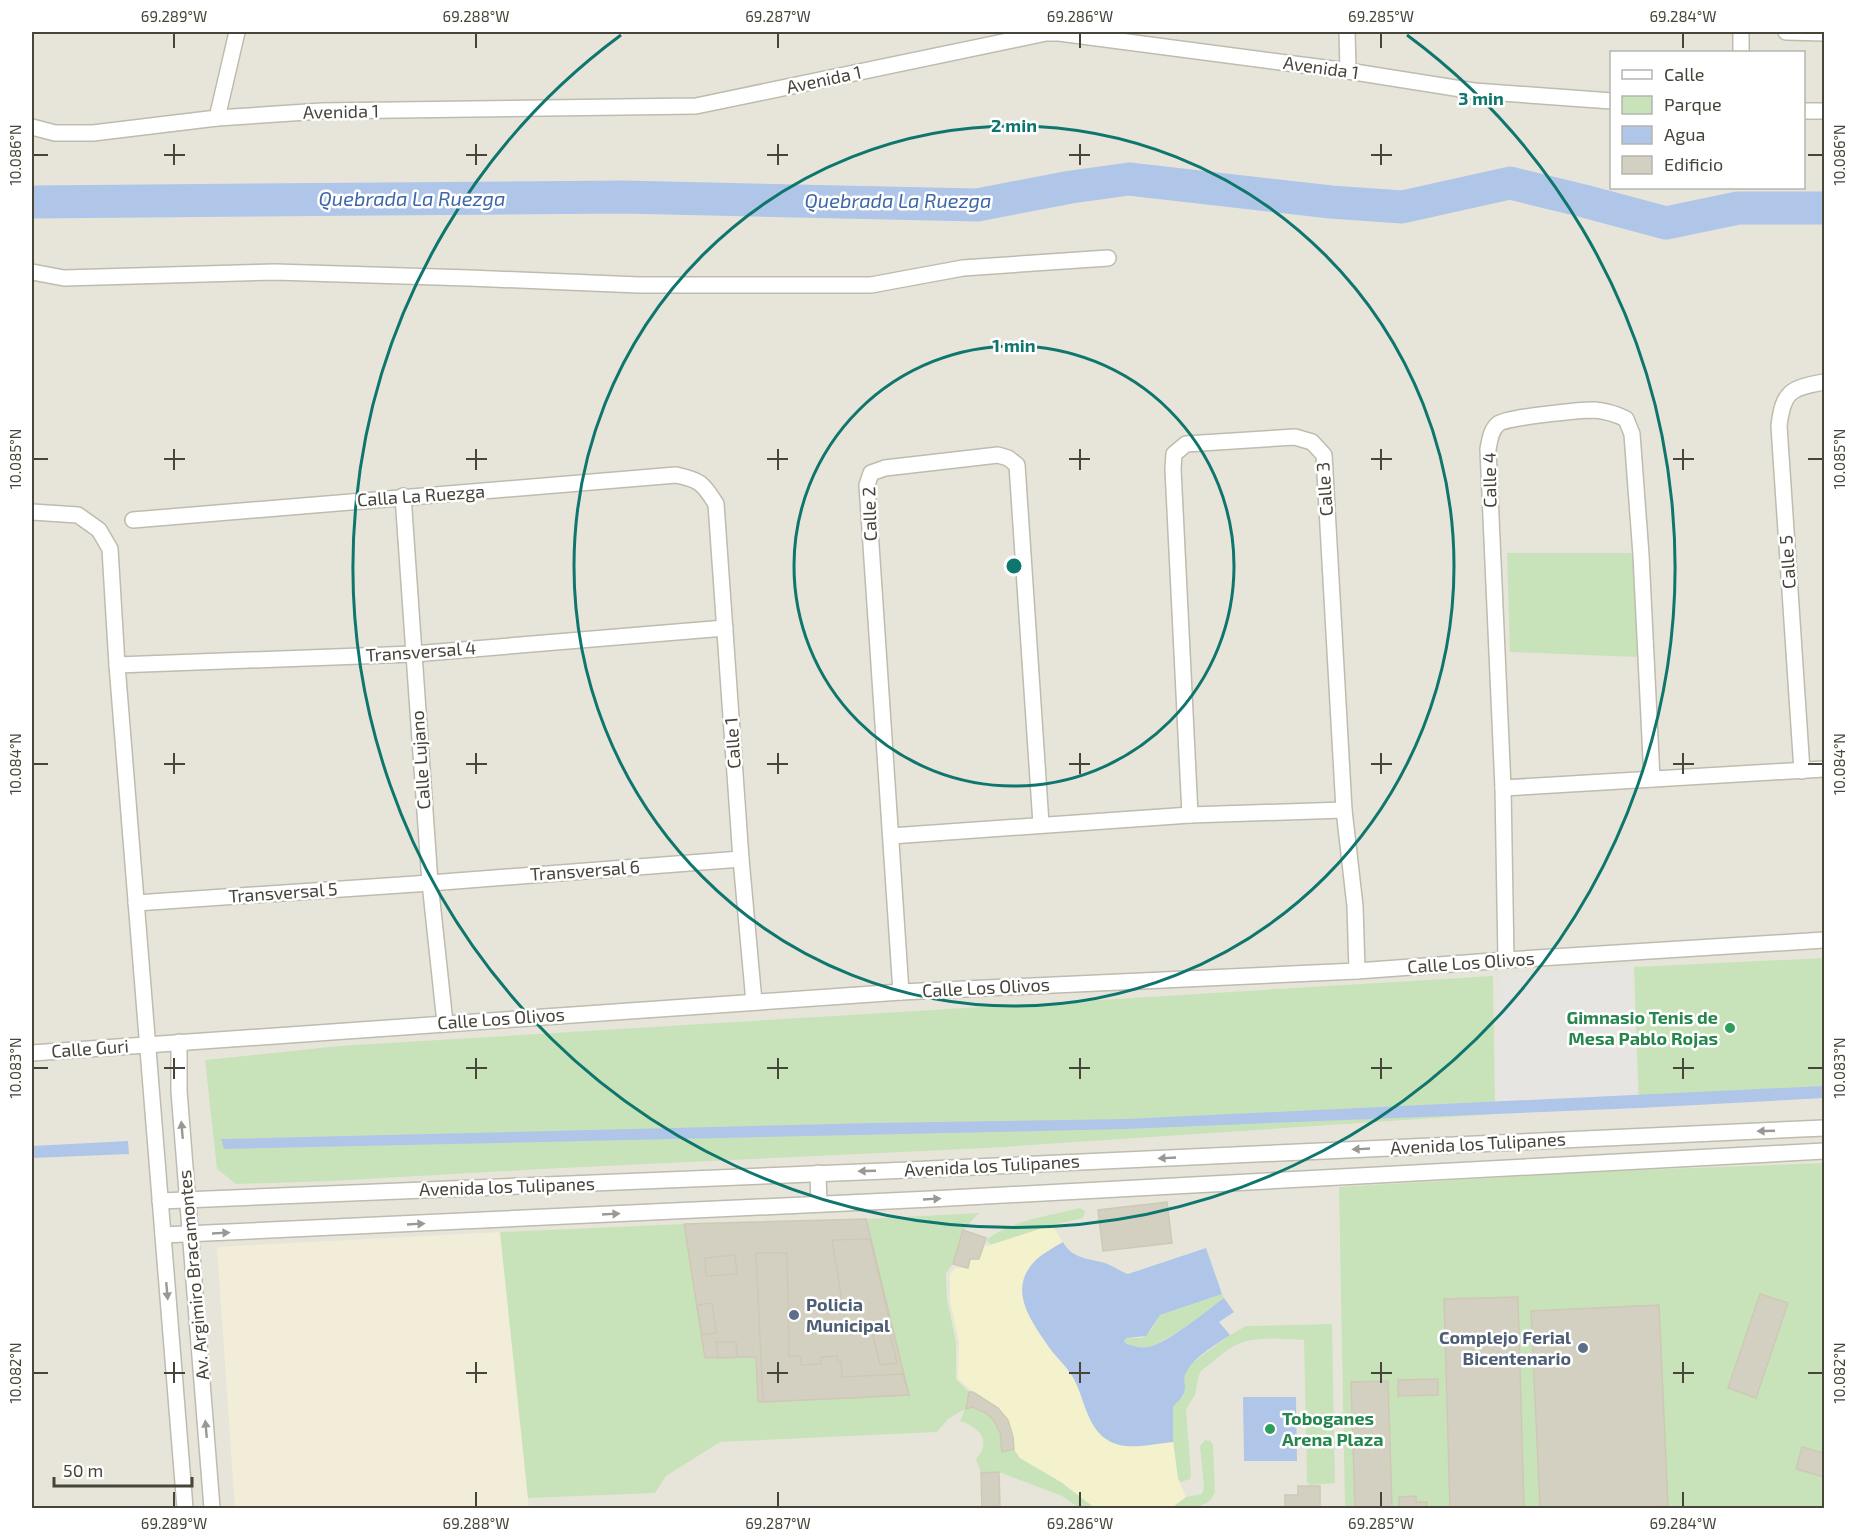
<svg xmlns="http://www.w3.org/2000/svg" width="1856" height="1540" font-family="'Exo 2',sans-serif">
<rect width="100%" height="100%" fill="#f3f3eb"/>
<path fill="#e7e5da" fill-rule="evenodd" d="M32,32H1824V1508H32ZM1612,52H1804V188H1612Z"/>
<polygon fill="#f2edd9" points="500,1232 529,1508 235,1508 217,1247"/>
<g fill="#c8e3b9">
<polygon points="1507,553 1635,553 1637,657 1510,652"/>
<polygon points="1824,958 1824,1089 1639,1108 1634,967"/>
<polygon points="1493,976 1495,1114 987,1148 541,1169 331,1181 236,1184 217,1169 205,1060 339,1046"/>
<polygon points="1824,1163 1824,1508 1345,1508 1339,1187 1612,1171"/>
<path d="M1080,1208L1085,1211L1083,1218L1052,1225L991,1245L986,1240C1012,1220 1049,1216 1080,1208Z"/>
<path d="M979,1213L963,1230L953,1264L946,1273L947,1299L956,1342V1379L969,1392L967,1408C972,1407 975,1409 981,1411C999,1418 1000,1435 1002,1452L1014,1449L1020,1458L1061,1482L1095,1508H1079L1062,1496L999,1472L981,1473L976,1459C992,1442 980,1427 960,1421L965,1409L948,1419L937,1432L720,1442L666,1476L655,1493L528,1498L500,1232L684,1224L705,1358L756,1357L758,1402L908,1395L866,1219Z"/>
<path d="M1222,1294L1224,1298C1207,1310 1166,1344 1147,1347C1140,1348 1130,1346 1124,1342L1126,1338H1142L1151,1330L1160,1315Z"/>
<path d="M1332,1324L1335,1483L1311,1485L1307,1483L1304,1340C1286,1339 1257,1337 1241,1343C1228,1347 1212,1363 1201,1371L1198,1378L1195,1395L1186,1409L1191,1474L1190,1479L1181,1482L1178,1479L1173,1442V1407L1183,1396L1185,1388L1184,1378L1186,1370L1192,1363L1230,1335L1246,1326Z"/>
<polygon points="1205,1440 1210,1441 1213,1445 1215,1492 1212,1498 1207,1503 1195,1508 1171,1508 1186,1497 1202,1494 1204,1487 1200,1446"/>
</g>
<path fill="#f3f2cc" d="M1052,1225L1063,1242C1045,1253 1024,1266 1022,1289C1019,1312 1059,1357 1072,1376C1082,1391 1084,1412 1095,1427C1101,1434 1113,1440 1121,1446L1173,1442L1178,1479L1186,1497L1171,1508H1095L1061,1482L1020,1458L1014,1449L1013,1437L1008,1420L998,1408L973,1392L958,1379L959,1342L950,1301V1274L956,1268H969L971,1260L979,1259L984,1247Z"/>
<polygon fill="#e6e5e2" points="1630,966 1639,1108 1496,1114 1499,975"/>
<g fill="#afc6e9">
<polygon points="1824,1086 1824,1098 1639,1108 1126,1129 224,1149 221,1139 871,1123 1126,1119"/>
<polygon points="128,1141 129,1154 32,1158 32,1146"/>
<path d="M1063,1242C1071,1258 1089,1259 1105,1263C1113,1266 1120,1271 1128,1274L1206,1248L1222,1294L1160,1315L1146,1336L1126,1338L1124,1342C1130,1346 1140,1348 1147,1347C1166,1345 1207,1310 1224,1298L1234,1312L1219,1322L1230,1335C1217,1344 1192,1358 1186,1373C1183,1378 1185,1381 1185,1387C1185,1396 1178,1401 1173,1407V1442C1152,1444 1124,1452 1106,1439C1087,1426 1084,1398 1074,1379C1068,1368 1058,1359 1051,1350C1034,1325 1007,1292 1033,1263C1041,1254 1053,1248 1063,1242Z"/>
<polygon points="1243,1397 1296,1397 1297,1461 1244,1461"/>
</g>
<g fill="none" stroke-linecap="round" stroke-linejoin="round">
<polyline stroke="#afc6e9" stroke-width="33" points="32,202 623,197 977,205 1071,187 1129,179 1331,202 1402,207 1510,183 1584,201 1666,223 1738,208 1824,208"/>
</g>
<g fill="#d4d0c1" stroke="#cec9b5" stroke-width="1.5">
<polygon points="1167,1202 1172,1243 1103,1251 1098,1210"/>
<polygon points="866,1219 909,1395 758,1402 756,1357 705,1358 684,1224"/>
<polygon points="963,1230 986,1238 979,1259 970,1259 968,1268 953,1264"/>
<polygon points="870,1239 891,1326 847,1333 832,1240"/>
<polygon points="756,1253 787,1253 789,1356 800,1356 801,1365 821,1364 821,1357 837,1356 837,1362 841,1362 842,1377 903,1374 909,1395 763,1402"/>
<polygon points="735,1255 737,1274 706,1276 705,1258"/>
<polygon points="1760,1294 1788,1303 1756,1398 1728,1388"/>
<polygon points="1518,1297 1524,1508 1450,1508 1444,1299"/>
<polygon points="712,1303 716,1333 702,1335 697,1305"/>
<polygon points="1659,1305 1668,1506 1612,1508 1540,1508 1531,1311"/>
<polygon points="889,1330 897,1363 880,1365 872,1332"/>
<polygon points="716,1342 736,1342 737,1357 718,1358"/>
<polygon points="1438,1379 1438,1395 1398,1396 1398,1380"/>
<polygon points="1388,1381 1392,1508 1355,1508 1351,1382"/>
<polygon points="969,1392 973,1392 998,1408 1008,1420 1013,1437 1014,1449 1002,1452 1000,1433 994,1421 986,1413 972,1407 966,1409"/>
<polygon points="1802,1447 1824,1453 1824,1477 1796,1469"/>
<polygon points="999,1472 1000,1508 982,1508 981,1473"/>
<polygon points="1298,1486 1320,1486 1320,1508 1278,1508 1285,1508 1285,1495 1298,1495"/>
<polygon points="1416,1496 1416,1502 1427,1502 1427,1508 1399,1508 1399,1497"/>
</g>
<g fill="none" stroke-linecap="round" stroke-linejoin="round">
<g stroke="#bebcae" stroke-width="18">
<g id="street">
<polyline points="1347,32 1348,71"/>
<polyline points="1741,32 1741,52"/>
<polyline points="1786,32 1824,33"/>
<polyline points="1804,111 1824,111"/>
<polyline points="217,118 237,32"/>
<polyline points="32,127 55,133 93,133 217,118 322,111 696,106 1046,33 1059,33 1348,71 1474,91 1612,101"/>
<polyline points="32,272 64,278 275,272 469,278 639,285 871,285 963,268 1108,258"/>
<polyline points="403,496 430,883 445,1023"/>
<polyline points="32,512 78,515 99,530 110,549 117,665 185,1508"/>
<path d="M133,520L676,475C700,480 703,483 716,504L741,859L754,1002"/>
<polyline points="117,665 413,654 725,628"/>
<path d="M1802,771L1779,426C1783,391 1791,388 1824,382"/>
<polyline points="1503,788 1824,769"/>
<polyline points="1190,815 1173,469 1174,454 1186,444 1295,437 1312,442 1324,455 1344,810 1355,906 1357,971"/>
<polyline points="891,836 1190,815 1344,810"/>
<polyline points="136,903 430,883 741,859"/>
<path d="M1506,960L1503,788L1488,449C1490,439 1491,430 1498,424C1506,417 1582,410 1595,410C1607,411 1616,414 1626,419L1632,434L1641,555L1652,779"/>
<polyline points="901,992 867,485 871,473 885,468 998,455 1008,458 1017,465 1041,824"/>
<polyline points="179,1042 179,1091 212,1508"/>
<polyline points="32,1053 901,992 1357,971 1506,960 1824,940"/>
<polyline points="818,1173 819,1204"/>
<polyline points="160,1201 885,1171 1824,1128"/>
<polyline points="163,1235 931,1199 1824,1151"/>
</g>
</g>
<use href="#street" stroke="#fff" stroke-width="15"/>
</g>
<defs><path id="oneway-solid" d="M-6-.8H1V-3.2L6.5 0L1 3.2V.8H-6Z" transform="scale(1.5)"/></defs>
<g fill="#9a9892">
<use href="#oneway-solid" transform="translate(182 1130) rotate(-95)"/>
<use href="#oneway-solid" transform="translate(1766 1131) rotate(178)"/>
<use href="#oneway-solid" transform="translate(1361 1149) rotate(177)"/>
<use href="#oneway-solid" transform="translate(1167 1158) rotate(177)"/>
<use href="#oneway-solid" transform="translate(867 1171) rotate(178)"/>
<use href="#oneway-solid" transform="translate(932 1199) rotate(-3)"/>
<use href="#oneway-solid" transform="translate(611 1214) rotate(-3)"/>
<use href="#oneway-solid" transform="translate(416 1224) rotate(-3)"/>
<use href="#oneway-solid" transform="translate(221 1233) rotate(-3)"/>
<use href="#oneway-solid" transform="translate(167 1291) rotate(85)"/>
<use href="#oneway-solid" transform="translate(206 1429) rotate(-95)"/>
</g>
<path fill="none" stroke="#474439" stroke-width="2" d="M174,33V48M476,33V48M778,33V48M1080,33V48M1381,33V48M1683,33V48M174,144V165M476,144V165M778,144V165M1080,144V165M1381,144V165M33,155H48M164,155H185M466,155H487M767,155H788M1069,155H1090M1371,155H1392M1808,155H1823M174,449V470M476,449V470M778,449V470M1080,449V470M1381,449V470M1683,449V470M33,459H48M164,459H185M466,459H487M767,459H788M1069,459H1090M1371,459H1392M1673,459H1694M1808,459H1823M174,753V774M476,753V774M778,753V774M1080,753V774M1381,753V774M1683,753V774M33,764H48M164,764H185M466,764H487M767,764H788M1069,764H1090M1371,764H1392M1673,764H1694M1808,764H1823M174,1058V1079M476,1058V1079M778,1058V1079M1080,1058V1079M1381,1058V1079M1683,1058V1079M33,1068H48M164,1068H185M466,1068H487M767,1068H788M1069,1068H1090M1371,1068H1392M1673,1068H1694M1808,1068H1823M174,1362V1383M476,1362V1383M778,1362V1383M1080,1362V1383M1381,1362V1383M1683,1362V1383M33,1373H48M164,1373H185M466,1373H487M767,1373H788M1069,1373H1090M1371,1373H1392M1673,1373H1694M1808,1373H1823M174,1492V1507M476,1492V1507M778,1492V1507M1080,1492V1507M1381,1492V1507M1683,1492V1507"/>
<g fill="none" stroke="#0f766e" stroke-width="3">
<circle cx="1014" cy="566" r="220"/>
<circle cx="1014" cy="566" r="440"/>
<path d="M1407 35A661 661 0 1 1 621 35"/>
</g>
<g fill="#2e9e5b" stroke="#fff" stroke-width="2">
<circle cx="1730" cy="1028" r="6"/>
<circle cx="1270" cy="1429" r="6"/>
</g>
<g fill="#5c6f8a" stroke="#fff" stroke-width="2">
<circle cx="794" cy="1315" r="6"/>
<circle cx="1583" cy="1348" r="6"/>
</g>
<g text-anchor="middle" stroke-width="5" stroke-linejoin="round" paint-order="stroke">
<g font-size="18" fill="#474439" stroke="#fff">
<text transform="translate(1321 68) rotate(8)" y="6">Avenida 1</text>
<text transform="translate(824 80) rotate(-12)" y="6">Avenida 1</text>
<text transform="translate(341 112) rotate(-1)" y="6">Avenida 1</text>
<text transform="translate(1490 480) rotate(-91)" y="6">Calle 4</text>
<text transform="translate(1325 489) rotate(-94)" y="6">Calle 3</text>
<text transform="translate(421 496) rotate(-4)" y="6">Calla La Ruezga</text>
<text transform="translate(870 514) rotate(-92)" y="6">Calle 2</text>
<text transform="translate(1788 562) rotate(-94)" y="6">Calle 5</text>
<text transform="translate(421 652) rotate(-4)" y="6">Transversal 4</text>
<text transform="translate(733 743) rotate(-94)" y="6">Calle 1</text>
<text transform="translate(421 760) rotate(-94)" y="6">Calle Lujano</text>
<text transform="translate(585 871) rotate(-4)" y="6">Transversal 6</text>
<text transform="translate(283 893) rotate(-4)" y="6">Transversal 5</text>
<text transform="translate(1471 963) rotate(-4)" y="6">Calle Los Olivos</text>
<text transform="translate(986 988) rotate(-3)" y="6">Calle Los Olivos</text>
<text transform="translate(501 1019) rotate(-4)" y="6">Calle Los Olivos</text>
<text transform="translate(90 1049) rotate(-4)" y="6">Calle Guri</text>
<text transform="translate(1478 1144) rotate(-3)" y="6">Avenida los Tulipanes</text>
<text transform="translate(992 1166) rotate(-3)" y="6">Avenida los Tulipanes</text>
<text transform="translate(507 1187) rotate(-2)" y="6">Avenida los Tulipanes</text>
<text transform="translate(194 1275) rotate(-95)" y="6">Av. Argimiro Bracamontes</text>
</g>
<g font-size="18" font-weight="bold" fill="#27864d" stroke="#fff" text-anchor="end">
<text x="1718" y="1024">Gimnasio Tenis de<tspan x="1718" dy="21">Mesa Pablo Rojas</tspan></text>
<text x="1282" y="1425" text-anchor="start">Toboganes<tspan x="1282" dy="21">Arena Plaza</tspan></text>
</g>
<g font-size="18" font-weight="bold" fill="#4e5e75" stroke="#fff" text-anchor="start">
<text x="806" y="1311">Policia<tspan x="806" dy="21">Municipal</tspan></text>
<text x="1571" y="1344" text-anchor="end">Complejo Ferial<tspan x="1571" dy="21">Bicentenario</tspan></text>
</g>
<g font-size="20" font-style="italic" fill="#3e67a7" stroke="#fff">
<text x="412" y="206">Quebrada La Ruezga</text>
<text x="898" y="208">Quebrada La Ruezga</text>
</g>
</g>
<circle cx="1014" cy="566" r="9" fill="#0f766e" stroke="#fff" stroke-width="3"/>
<g font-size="18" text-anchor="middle" font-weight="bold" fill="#0f766e" stroke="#fff" stroke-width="5" stroke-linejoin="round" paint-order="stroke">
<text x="1481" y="105">3 min</text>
<text x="1014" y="132">2 min</text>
<text x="1014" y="352">1 min</text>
</g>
<rect width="1856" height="1540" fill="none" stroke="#ffffff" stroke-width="66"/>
<rect x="1610" y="51" width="195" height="138" fill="#ffffff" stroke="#b5b4b0" stroke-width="1.5"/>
<rect x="1622" y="70" width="30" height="9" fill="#ffffff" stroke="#b5b4b0" stroke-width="1.5"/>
<text x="1664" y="81" font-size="18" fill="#474439">Calle</text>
<rect x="1622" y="96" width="30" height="18" fill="#c8e3b9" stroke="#b5b4b0" stroke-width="1.5"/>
<text x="1664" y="111" font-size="18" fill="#474439">Parque</text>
<rect x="1622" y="126" width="30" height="18" fill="#afc6e9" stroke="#b5b4b0" stroke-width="1.5"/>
<text x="1664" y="141" font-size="18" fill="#474439">Agua</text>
<rect x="1622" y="156" width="30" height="18" fill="#d4d0c1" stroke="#b5b4b0" stroke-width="1.5"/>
<text x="1664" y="171" font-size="18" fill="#474439">Edificio</text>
<path d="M54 1477v9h138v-9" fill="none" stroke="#474439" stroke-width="3"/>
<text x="63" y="1477" font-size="18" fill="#474439" stroke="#ffffff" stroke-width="4.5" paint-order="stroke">50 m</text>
<rect x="33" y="33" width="1790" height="1474" fill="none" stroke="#474439" stroke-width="2"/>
<g font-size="15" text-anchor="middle" fill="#474439">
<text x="174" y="22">69.289°W</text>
<text x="476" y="22">69.288°W</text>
<text x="778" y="22">69.287°W</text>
<text x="1080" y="22">69.286°W</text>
<text x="1381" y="22">69.285°W</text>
<text x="1683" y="22">69.284°W</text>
<text transform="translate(16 155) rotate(-90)" y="5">10.086°N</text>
<text transform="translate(1840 155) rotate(-90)" y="5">10.086°N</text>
<text transform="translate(16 459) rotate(-90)" y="5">10.085°N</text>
<text transform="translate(1840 459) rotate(-90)" y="5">10.085°N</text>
<text transform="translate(16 764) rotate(-90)" y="5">10.084°N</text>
<text transform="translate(1840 764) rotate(-90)" y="5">10.084°N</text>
<text transform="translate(16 1068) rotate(-90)" y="5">10.083°N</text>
<text transform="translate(1840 1068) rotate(-90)" y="5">10.083°N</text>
<text transform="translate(16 1373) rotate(-90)" y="5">10.082°N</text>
<text transform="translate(1840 1373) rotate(-90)" y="5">10.082°N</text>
<text x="174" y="1529">69.289°W</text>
<text x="476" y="1529">69.288°W</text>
<text x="778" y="1529">69.287°W</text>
<text x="1080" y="1529">69.286°W</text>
<text x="1381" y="1529">69.285°W</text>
<text x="1683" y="1529">69.284°W</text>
</g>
</svg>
